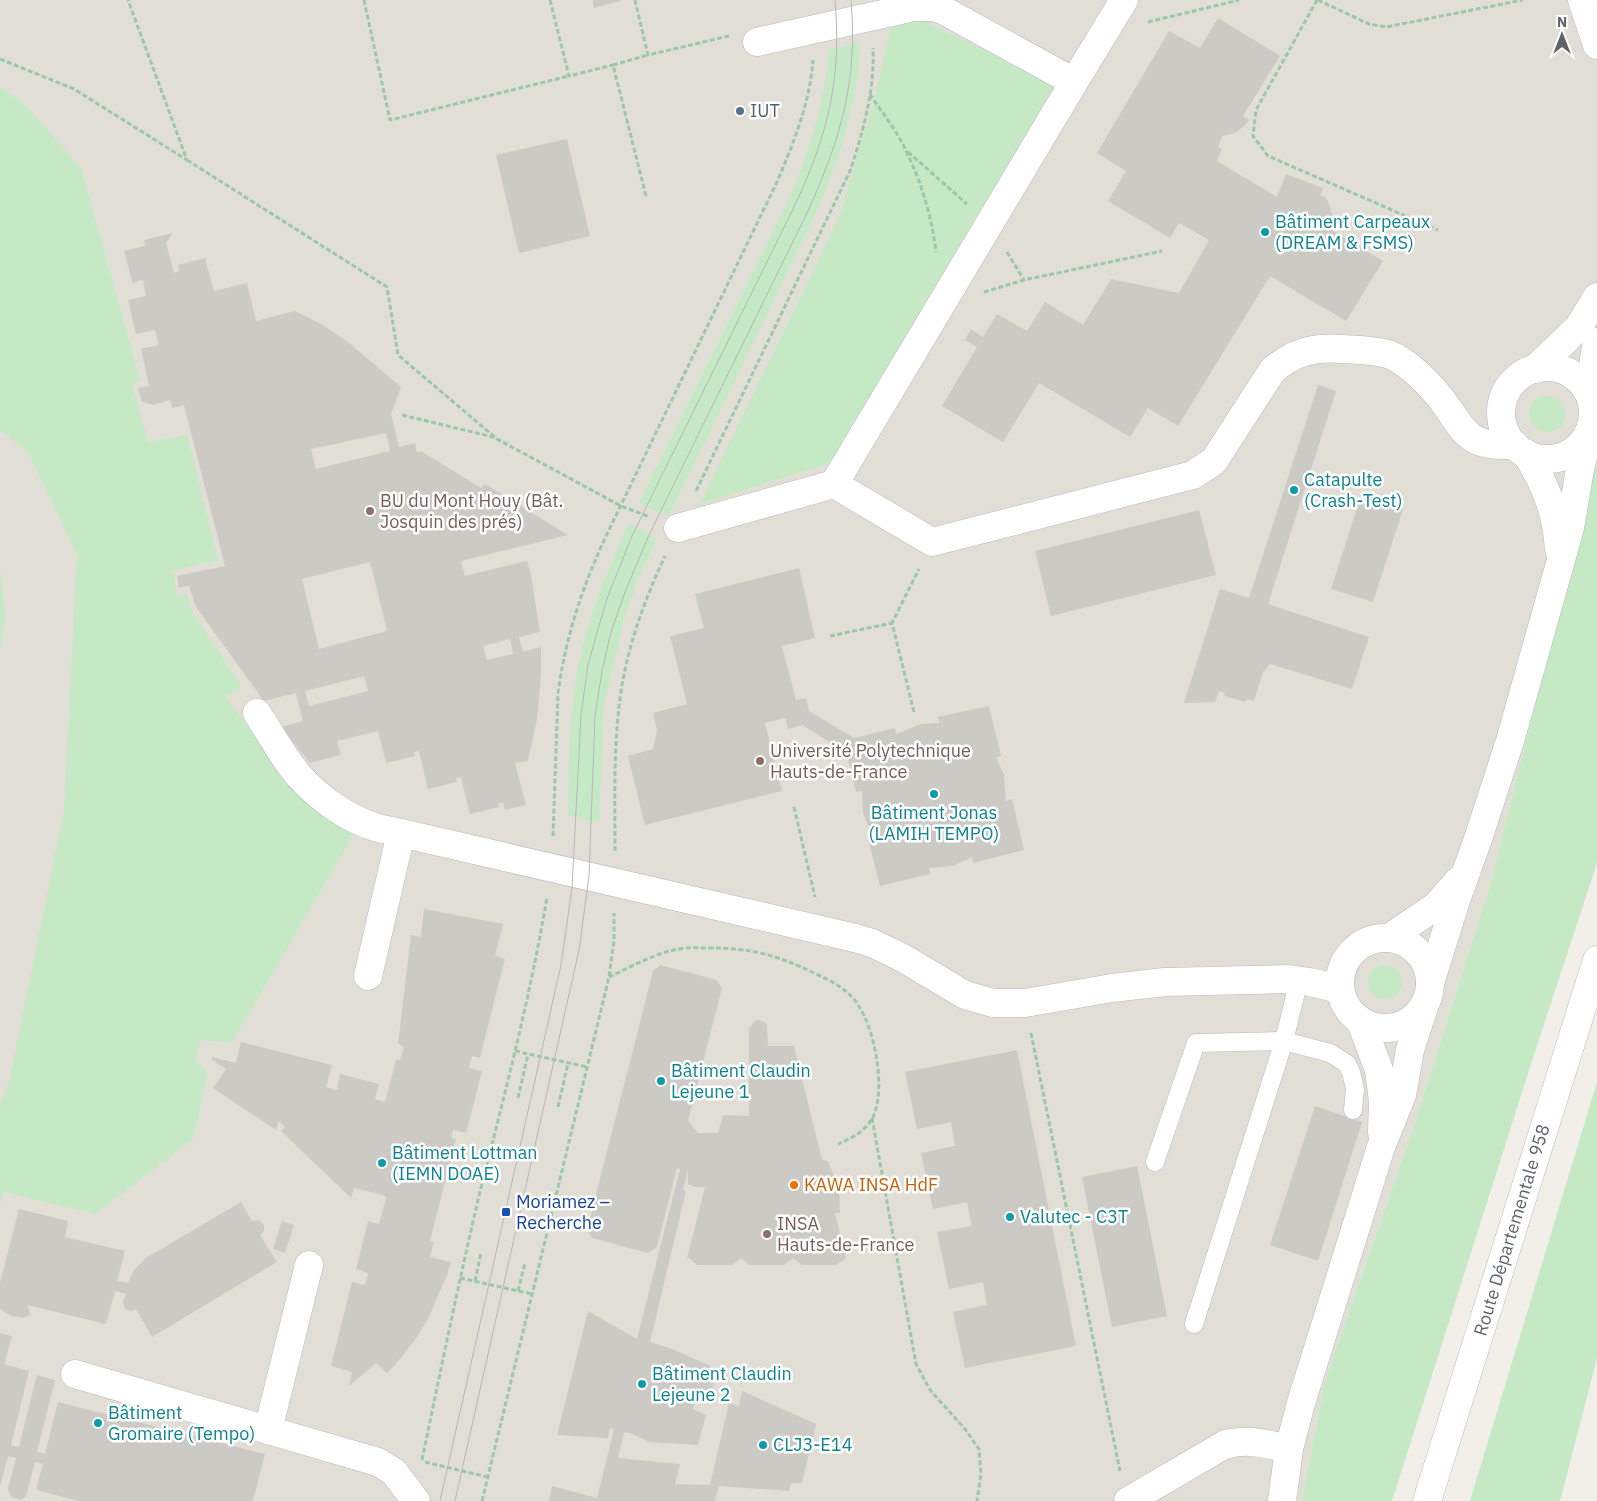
<svg xmlns="http://www.w3.org/2000/svg" width="1597" height="1501" font-family="'IBM Plex Sans',sans-serif">
<rect width="100%" height="100%" fill="#f1efe8"/>
<polygon fill="#e1ded6" points="0,0 1597,0 1597,465 1553,632 1489,889 1412,1132 1324,1384 1302,1501 0,1501"/>
<g fill="#c5e8c5">
<polygon points="918,19 1056,83 830,463 700,504 840,215 876,93 891,29"/>
<path d="M860,42C857,109 839,161 812,222L668,517L639,503L793,190C812,140 825,104 829,50Z"/>
<polygon points="0,87 23,103 81,168 140,380 132,384 148,442 187,435 218,560 173,571 177,596 187,594 192,611 241,686 225,697 279,766 356,830 232,1043 201,1040 195,1060 207,1072 194,1138 95,1214 4,1192 0,1205 0,1105 10,1078 64,811 77,555 28,453 0,429"/>
<circle cx="1547" cy="414" r="18"/>
<polygon points="1597,463 1597,863 1532,1061 1392,1501 1302,1501 1324,1384 1412,1132 1489,889 1553,632"/>
<path d="M629,524L657,539L637,581L624,619L604,704L599,823L568,815C569,770 569,724 576,679C585,625 606,573 629,524Z"/>
<polygon points="0,569 5,617 0,652"/>
<circle cx="1385" cy="982" r="17"/>
<polygon points="1597,1082 1597,1358 1560,1501 1470,1501"/>
</g>
<g fill="#cccac5" fill-rule="evenodd">
<polygon points="593,0 621,0 621,1 594,8"/>
<polygon points="1218,18 1280,56 1243,116 1249,120 1245,125 1235,133 1222,136 1218,147 1222,149 1217,161 1277,197 1286,174 1323,188 1320,195 1326,198 1329,203 1332,215 1325,226 1383,261 1346,321 1270,276 1178,426 1148,408 1130,437 1039,383 1003,442 942,406 977,347 965,340 971,329 983,337 997,314 1027,331 1045,302 1083,325 1111,279 1179,293 1209,240 1179,223 1170,238 1108,201 1126,171 1097,153 1169,31 1200,48"/>
<polygon points="567,139 590,236 519,253 496,155"/>
<path d="M173,233L166,243L174,273L179,271L178,265L205,258L214,291L247,283L256,321L295,311L321,324L348,342L401,387L391,414L399,447L415,443L417,453L421,451L481,488L485,484L568,535L461,561L465,576L527,561L531,575L540,632L519,637L523,652L541,647V676L537,719L528,761L515,763L526,805L505,810L503,802L498,804L499,807L470,814L461,777L456,778L457,782L428,789L419,751L414,752L415,756L386,763L378,731L337,741L341,755L310,763L281,727L303,721L296,693L264,701L196,607L189,586L179,588L177,576L225,566L184,405L172,408L170,400L153,405L142,402L138,388L149,386L141,349L159,345L155,330L136,334L128,300L146,296L143,280L137,281L133,285L124,251L145,246L144,240ZM386,433L390,451L316,469L311,449ZM370,562L387,631L319,649L302,579ZM510,639L513,654L487,660L483,646ZM364,676L368,691L309,706L305,691Z"/>
<polygon points="1318,385 1336,391 1268,604 1369,637 1352,689 1270,664 1263,672 1254,701 1247,699 1245,702 1224,696 1225,693 1219,691 1215,702 1184,703 1220,589 1249,598"/>
<polygon points="1361,496 1403,509 1373,602 1331,589"/>
<polygon points="1199,510 1216,575 1051,616 1035,551"/>
<polygon points="799,568 815,638 782,646 796,700 806,698 809,711 854,738 895,728 896,734 921,724 940,723 938,717 989,706 1001,756 996,758 1004,775 1006,801 1012,799 1024,850 973,863 972,857 953,866 929,868 930,874 880,886 867,835 872,834 863,813 862,791 856,792 846,752 802,725 788,729 785,718 765,723 782,791 645,825 628,756 653,749 657,730 653,713 687,704 670,636 704,628 695,594"/>
<polygon points="424,909 503,924 495,956 505,959 480,1058 472,1056 469,1068 482,1071 466,1133 453,1130 451,1138 456,1139 430,1241 434,1242 430,1257 451,1262 447,1275 428,1319 415,1340 395,1365 387,1373 376,1363 349,1386 352,1372 331,1366 352,1282 365,1285 368,1273 356,1269 368,1221 379,1224 386,1198 383,1195 354,1188 351,1198 281,1131 285,1127 279,1121 276,1130 213,1088 226,1069 212,1060 212,1057 236,1063 241,1042 332,1065 326,1087 337,1090 340,1074 379,1084 375,1099 385,1102 396,1060 400,1060 404,1046 398,1044 411,935 421,937"/>
<polygon points="660,965 717,980 722,988 688,1121 698,1133 718,1133 723,1115 749,1116 749,1029 754,1022 758,1020 763,1021 767,1025 768,1046 794,1046 822,1160 828,1161 839,1188 840,1213 835,1213 846,1258 836,1265 802,1265 793,1258 784,1265 749,1265 741,1258 732,1265 697,1265 689,1258 687,1258 705,1187 694,1187 688,1184 688,1171 683,1190 686,1191 650,1342 672,1349 717,1369 710,1399 695,1402 693,1409 706,1415 698,1445 649,1442 630,1433 624,1432 618,1458 680,1464 675,1484 710,1485 729,1403 739,1406 742,1391 816,1424 802,1483 791,1483 789,1491 719,1486 715,1501 549,1501 552,1486 597,1498 614,1429 610,1428 608,1438 557,1435 588,1311 637,1339 680,1169 677,1168 657,1247 648,1253 592,1238 587,1230 653,971"/>
<polygon points="1017,1050 1076,1346 965,1368 953,1312 987,1305 983,1282 949,1289 937,1232 972,1226 967,1202 933,1209 921,1153 955,1146 951,1122 917,1129 905,1072"/>
<polygon points="1315,1106 1362,1122 1318,1261 1270,1245"/>
<polygon points="1137,1166 1167,1316 1112,1327 1082,1177"/>
<polygon points="241,1202 252,1221 259,1220 264,1225 264,1231 260,1235 277,1262 152,1337 136,1309 131,1311 125,1309 123,1301 126,1294 115,1291 106,1324 27,1305 31,1314 24,1318 11,1316 0,1309 0,1283 19,1209 68,1221 65,1237 125,1251 117,1281 128,1283 134,1270 146,1258"/>
<polygon points="282,1221 294,1225 285,1253 273,1249"/>
<polygon points="0,1333 12,1336 4,1364 29,1371 11,1445 19,1447 37,1375 55,1380 37,1452 45,1454 58,1402 265,1454 253,1501 79,1501 36,1490 43,1464 35,1462 26,1496 21,1500 11,1497 8,1489 16,1458 8,1456 0,1486"/>
</g>
<g fill="none" stroke-linecap="round" stroke-linejoin="round">
<g stroke="#b5b8bc" stroke-width="19">
<g id="lane">
<polyline points="1155,1162 1196,1043 1284,1041 1330,1053 1347,1064 1351,1072 1355,1089 1353,1110"/>
<polyline points="1194,1324 1284,1041 1299,980"/>
</g>
</g>
<g stroke="#b5b8bc" stroke-width="29">
<g id="street">
<polyline points="1582,0 1597,45"/>
<polyline points="757,42 914,7 934,7 943,10 1074,82 1124,0"/>
<circle cx="1547" cy="413" r="46"/>
<polyline points="1535,369 1578,328 1597,297"/>
<polyline points="1591,398 1594,358 1597,342"/>
<path d="M1526,453C1546,486 1556,510 1559,549"/>
<path d="M834,484L932,542L1193,475L1214,461L1272,371C1293,352 1314,347 1342,349C1357,350 1373,350 1388,354C1408,361 1435,389 1447,407C1455,417 1460,429 1471,437C1484,446 1499,445 1515,445"/>
<polyline points="678,528 834,484 1074,82"/>
<path d="M257,713C271,734 283,758 300,777C319,798 348,819 375,827C384,830 393,831 401,833"/>
<circle cx="1385" cy="983" r="45"/>
<polyline points="1389,938 1436,906 1458,881"/>
<polyline points="368,976 401,833 855,938 872,943 903,958 965,995 993,1003 1025,1003 1112,988 1165,982 1288,979 1310,982 1340,989"/>
<polyline points="1430,983 1456,900 1478,839 1510,741 1570,528 1580,469 1589,432"/>
<polyline points="1360,1020 1379,1070 1383,1101 1382,1132"/>
<polyline points="75,1374 378,1462 394,1472 416,1501"/>
<polyline points="268,1430 309,1265"/>
<path d="M1128,1501L1224,1445C1247,1438 1267,1444 1289,1449"/>
<polyline points="1282,1501 1289,1449 1301,1403 1381,1147 1402,1095 1410,1050 1425,1004"/>
</g>
</g>
<g stroke="#b6babf" stroke-width="29">
<polyline id="secondary" points="1427,1501 1597,960"/>
</g>
<g stroke="#9cc7a9" stroke-width="3" stroke-dasharray="5 2.5" stroke-linecap="butt">
<polyline points="364,0 390,120 569,76"/>
<polyline points="550,0 569,76 613,65"/>
<polyline points="635,0 648,55 729,36"/>
<polyline points="1317,0 1256,110 1253,136 1268,156 1438,230"/>
<polyline points="1318,0 1369,24 1386,27 1523,0"/>
<polyline points="1148,22 1239,0"/>
<polyline points="0,59 74,89 187,160 128,0"/>
<path d="M870,94C882,113 898,132 907,153C922,184 932,218 936,252"/>
<polyline points="908,152 967,204"/>
<polyline points="187,160 387,287 398,355 497,439 621,506 650,517"/>
<polyline points="646,196 613,65 648,55"/>
<polyline points="1007,252 1024,280"/>
<polyline points="984,292 1024,280 1162,251"/>
<polyline points="402,415 497,438"/>
<path d="M696,491L850,171C863,133 875,89 873,48"/>
<polyline points="830,636 892,623"/>
<polyline points="914,712 892,623 919,569"/>
<polyline points="794,807 815,897"/>
<path d="M553,836L558,694C565,638 583,585 607,534L777,182C793,144 810,103 813,60"/>
<path d="M615,851C615,796 613,740 622,685C630,639 646,597 665,556"/>
<path d="M609,977C631,967 655,953 679,949C689,947 699,948 709,948C751,948 777,955 814,973C827,979 840,985 850,995C874,1017 887,1088 873,1117C865,1132 852,1138 838,1144"/>
<polyline points="1031,1033 1120,1471"/>
<polyline points="515,1051 587,1067"/>
<polyline points="518,1098 528,1054"/>
<polyline points="558,1107 568,1063"/>
<polyline points="872,1118 916,1364 930,1390 965,1429 979,1449 981,1474 977,1501"/>
<polyline points="460,1278 532,1294"/>
<polyline points="475,1281 481,1253"/>
<polyline points="518,1291 525,1263"/>
<path d="M422,1460C440,1373 458,1286 478,1200C503,1100 530,999 547,897"/>
<polyline points="425,1462 488,1477"/>
<polyline points="482,1501 609,977 614,941 614,913"/>
</g>
<use href="#lane" stroke="#fff" stroke-width="18"/>
<use href="#street" stroke="#fff" stroke-width="28"/>
<use href="#secondary" stroke="#fff" stroke-width="28"/>
<g stroke="#b6b7b8" stroke-width="1">
<path d="M440,1501L561,965L572,888L581,715L588,665L598,629L608,596L632,536L795,205C828,134 842,79 835,0"/>
<path d="M455,1501L579,950L589,876L595,716L602,671L611,632L625,592L649,535L808,211C841,137 858,82 851,0"/>
</g>
</g>
<circle fill="#5c6f8a" stroke="#fff" stroke-width="2" cx="740" cy="111" r="5"/>
<g fill="#0f9aa8" stroke="#fff" stroke-width="2">
<circle cx="1265" cy="232" r="5"/>
<circle cx="1294" cy="490" r="5"/>
<circle cx="934" cy="794" r="5"/>
<circle cx="661" cy="1081" r="5"/>
<circle cx="382" cy="1163" r="5"/>
<circle cx="1010" cy="1217" r="5"/>
<circle cx="642" cy="1384" r="5"/>
<circle cx="98" cy="1423" r="5"/>
<circle cx="763" cy="1445" r="5"/>
</g>
<g fill="#8d6e63" stroke="#fff" stroke-width="2">
<circle cx="370" cy="511" r="5"/>
<circle cx="760" cy="761" r="5"/>
<circle cx="767" cy="1234" r="5"/>
</g>
<circle fill="#e8710a" stroke="#fff" stroke-width="2" cx="794" cy="1185" r="5"/>
<rect fill="#1a4fb4" stroke="#fff" stroke-width="2" x="501" y="1207" width="10" height="10" rx="2.5"/>
<g text-anchor="middle" stroke-width="5" stroke-linejoin="round" paint-order="stroke">
<g font-size="18" fill="#4e5e75" stroke="#fff" text-anchor="start">
<text x="750" y="117">IUT</text>
</g>
<g font-size="18" fill="#0d838f" stroke="#fff" text-anchor="start">
<text x="1275" y="228">Bâtiment Carpeaux<tspan x="1275" dy="21">(DREAM &amp; FSMS)</tspan></text>
<text x="1304" y="486">Catapulte<tspan x="1304" dy="21">(Crash-Test)</tspan></text>
<text x="934" y="819" text-anchor="middle">Bâtiment Jonas<tspan x="934" dy="21">(LAMIH TEMPO)</tspan></text>
<text x="671" y="1077">Bâtiment Claudin<tspan x="671" dy="21">Lejeune 1</tspan></text>
<text x="392" y="1159">Bâtiment Lottman<tspan x="392" dy="21">(IEMN DOAE)</tspan></text>
<text x="1020" y="1223">Valutec - C3T</text>
<text x="652" y="1380">Bâtiment Claudin<tspan x="652" dy="21">Lejeune 2</tspan></text>
<text x="108" y="1419">Bâtiment<tspan x="108" dy="21">Gromaire (Tempo)</tspan></text>
<text x="773" y="1451">CLJ3-E14</text>
</g>
<g font-size="18" fill="#785e54" stroke="#fff" text-anchor="start">
<text x="380" y="507">BU du Mont Houy (Bât.<tspan x="380" dy="21">Josquin des prés)</tspan></text>
<text x="770" y="757">Université Polytechnique<tspan x="770" dy="21">Hauts-de-France</tspan></text>
<text x="777" y="1230">INSA<tspan x="777" dy="21">Hauts-de-France</tspan></text>
</g>
<g font-size="18" fill="#c56008" stroke="#fff" text-anchor="start">
<text x="804" y="1191">KAWA INSA HdF</text>
</g>
<g font-size="18" fill="#164399" stroke="#fff" text-anchor="start">
<text x="516" y="1208">Moriamez –<tspan x="516" dy="21">Recherche</tspan></text>
</g>
<g font-size="18" fill="#5f6368" stroke="#fff">
<text transform="translate(1512 1230) rotate(-73)" y="6">Route Départementale 958</text>
</g>
</g>
<g transform="translate(1562 35)" stroke="#ffffff" stroke-width="4" paint-order="stroke">
<path d="M0-4L9 19L0 12L-9 19Z" fill="#5f6368"/>
<text y="-8" font-size="14" font-weight="bold" text-anchor="middle" fill="#5f6368">N</text>
</g>
</svg>
